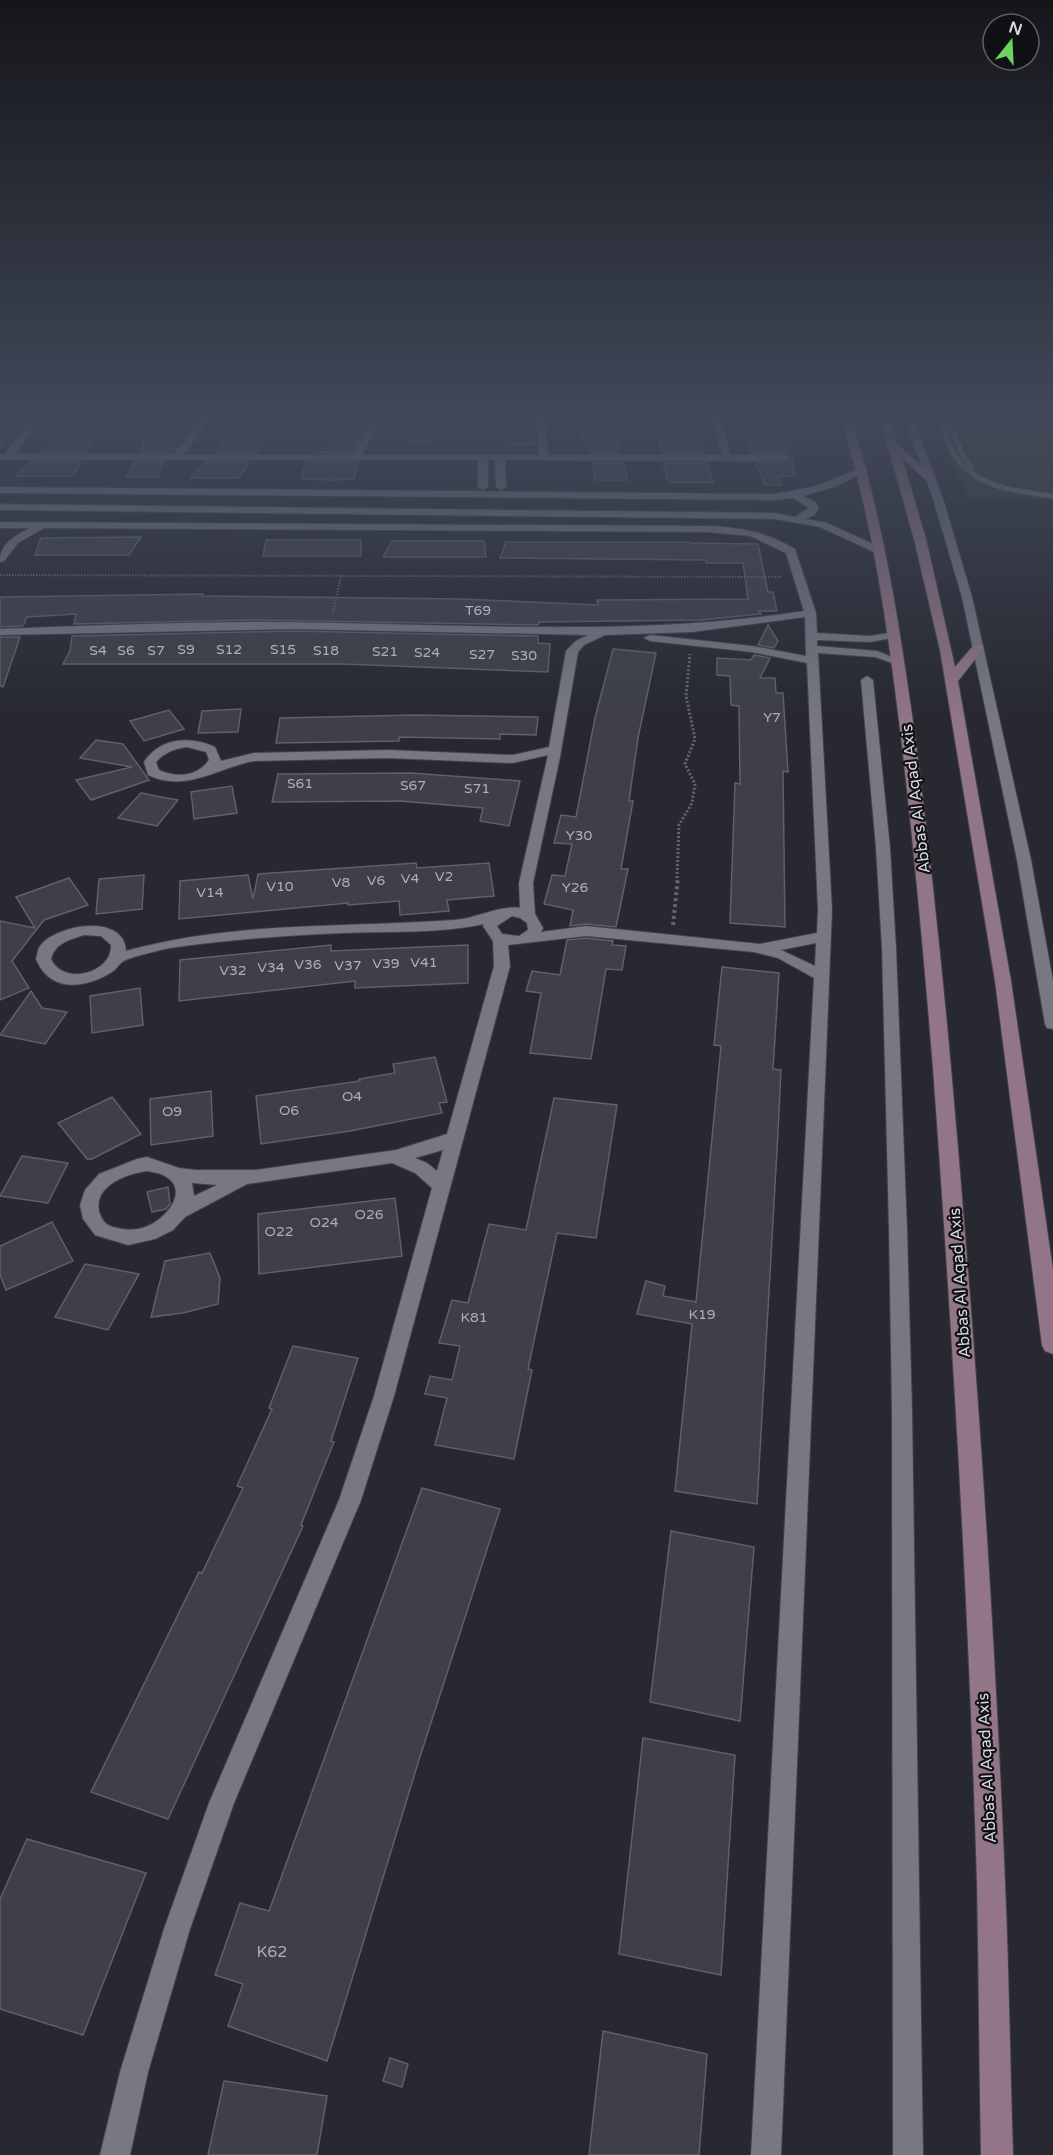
<svg xmlns="http://www.w3.org/2000/svg" width="1053" height="2155" font-family="'Varela Round',sans-serif">
<rect width="100%" height="100%" fill="#272830"/>
<polygon fill="#2d3f2e" points="930,418 1053,418 1053,500 969,499"/>
<g fill="#3e3f48" stroke="#5f6069" stroke-width="1.5">
<polygon points="243,418 269,418 275,423 274,433 269,434 256,453 215,453 236,432"/>
<polygon points="371,418 352,453 310,453 328,451 329,434 338,423 343,423 347,418"/>
<polygon points="414,418 442,418 438,436 435,436 433,443 407,443"/>
<polygon points="533,418 536,444 508,445 505,421 507,419"/>
<polygon points="579,418 608,418 620,453 592,453 591,444 584,444"/>
<polygon points="0,419 26,422 0,448"/>
<polygon points="73,421 101,421 86,450 89,450 88,452 41,452"/>
<polygon points="164,421 187,423 169,452 141,452 145,433 150,427"/>
<polygon points="780,422 792,446 785,446 789,455 785,453 752,453 748,443 755,440 748,423"/>
<polygon points="670,424 696,424 704,453 661,453 659,442 663,442 662,438 666,438 665,431 672,430"/>
<polygon points="792,459 795,476 778,476 782,485 765,485 756,463 785,463"/>
<polygon points="30,462 81,462 73,476 16,476"/>
<polygon points="135,462 164,462 157,477 126,477"/>
<polygon points="205,462 249,462 239,478 190,478"/>
<polygon points="306,462 358,462 354,479 336,480 301,479"/>
<polygon points="593,463 623,463 628,480 595,480"/>
<polygon points="663,463 707,463 713,482 668,482"/>
<polygon points="141,537 129,555 35,555 41,538"/>
<polygon points="266,540 361,540 361,556 263,556"/>
<polygon points="392,541 484,541 486,557 383,557"/>
<polygon points="506,542 689,542 690,543 758,544 768,592 773,592 777,611 759,611 761,614 701,620 539,622 538,625 252,620 74,624 76,614 27,617 23,626 0,627 0,597 203,594 202,596 462,599 598,605 597,600 748,599 743,563 706,563 706,560 500,558"/>
<polygon points="768,625 778,641 774,648 758,645"/>
<polygon points="293,631 538,636 538,643 550,644 548,672 343,664 63,664 70,651 72,636"/>
<polygon points="0,637 20,637 3,687 0,686"/>
<polygon points="613,649 656,653 638,738 629,801 633,801 621,869 628,869 616,927 586,924 570,926 573,910 544,904 552,875 565,876 572,844 554,843 561,815 576,817 595,718"/>
<polygon points="754,655 770,658 760,678 775,678 776,693 783,693 788,772 783,771 785,927 730,923 735,783 740,784 739,706 731,705 730,676 717,675 717,658 751,660"/>
<polygon points="241,709 238,732 198,733 202,711"/>
<polygon points="169,710 184,729 144,741 130,721"/>
<polygon points="415,715 538,717 536,735 500,734 500,739 399,737 399,741 276,743 280,718"/>
<polygon points="96,740 123,744 149,780 91,800 76,780 132,767 80,758"/>
<polygon points="411,773 520,781 509,826 480,821 483,808 400,801 272,802 278,774"/>
<polygon points="232,786 237,813 194,819 191,792"/>
<polygon points="141,793 161,797 178,800 157,826 118,818"/>
<polygon points="416,863 417,868 489,863 494,896 447,900 449,911 400,915 399,901 348,905 348,903 179,919 180,881 248,875 253,899 258,874"/>
<polygon points="144,875 142,909 96,914 99,879"/>
<polygon points="69,878 88,905 44,920 12,961 29,988 0,1000 0,921 35,928 16,897"/>
<polygon points="586,938 613,941 612,945 626,946 622,970 606,969 591,1059 530,1053 541,993 526,991 532,971 560,975 567,940"/>
<polygon points="331,945 331,951 468,945 468,983 355,988 355,981 179,1001 180,960"/>
<polygon points="722,967 779,973 773,1069 781,1070 778,1132 757,1504 675,1491 692,1324 637,1314 646,1281 665,1286 663,1296 696,1302 721,1046 714,1045"/>
<polygon points="140,988 143,1025 92,1033 90,996"/>
<polygon points="31,991 42,1008 67,1012 45,1044 0,1035"/>
<polygon points="435,1057 447,1102 439,1103 442,1113 350,1131 261,1144 256,1096 360,1081 359,1079 395,1073 393,1064"/>
<polygon points="211,1091 213,1136 151,1145 150,1099"/>
<polygon points="112,1097 141,1134 92,1159 87,1159 58,1123"/>
<polygon points="554,1098 617,1105 596,1238 557,1233 528,1369 532,1370 514,1459 435,1445 447,1398 425,1394 430,1376 452,1380 460,1346 439,1343 452,1300 468,1303 489,1224 526,1230"/>
<polygon points="22,1156 68,1163 48,1203 0,1196"/>
<polygon points="168,1187 170,1204 166,1209 152,1212 147,1192"/>
<polygon points="395,1198 402,1256 259,1274 258,1214"/>
<polygon points="52,1222 73,1261 6,1290 0,1275 0,1246"/>
<polygon points="210,1253 220,1278 218,1304 183,1313 151,1317 165,1261"/>
<polygon points="85,1264 139,1274 108,1330 55,1317"/>
<polygon points="293,1346 358,1358 331,1441 334,1442 301,1525 303,1526 168,1819 91,1792 199,1572 202,1573 243,1488 237,1486 272,1409 269,1408"/>
<polygon points="422,1488 500,1509 418,1763 327,2061 228,2026 243,1984 215,1975 240,1903 269,1911"/>
<polygon points="671,1531 754,1547 740,1721 650,1702"/>
<polygon points="643,1738 735,1755 721,1975 619,1954"/>
<polygon points="27,1839 146,1873 83,2035 0,2009 0,1899"/>
<polygon points="603,2031 707,2054 699,2155 589,2155"/>
<polygon points="390,2058 408,2064 402,2087 383,2081"/>
<polygon points="224,2081 327,2096 317,2155 208,2155"/>
</g>
<g fill="none" stroke-linecap="round" stroke-linejoin="round">
<g stroke="#43434b" stroke-width="6">
<g id="lane">
<path d="M940,418C945,431 948,446 956,457C977,488 1019,492 1053,496"/>
<polyline points="947,418 964,457 971,466"/>
</g>
</g>
<g stroke="#43434b" stroke-width="2">
<g id="street">
<polygon points="32,418 41,418 15,454 174,454 201,418 210,418 184,455 353,455 374,418 382,418 362,455 539,455 537,418 545,418 548,455 722,455 712,418 720,418 731,455 785,455 790,458 785,461 505,460 506,487 501,490 496,487 495,460 488,460 488,487 483,490 478,487 478,460 0,460 0,454 5,454"/>
<polygon points="905,418 913,418 944,502 972,597 1031,860 1053,981 1053,1029 1047,1028 1045,1024 1017,860 962,597 934,502"/>
<polygon points="859,469 867,471 834,487 803,496 815,502 819,508 814,515 806,519 827,523 884,549 884,553 876,553 820,527 775,519 0,510 0,504 775,513 795,517 809,508 793,498 775,500 0,493 0,487 775,494 816,486"/>
<path d="M0,522L707,526C739,527 766,532 795,549L816,613L817,633L870,636L894,632L900,635L898,637L870,642L817,640V646L877,651L904,662L898,665L875,657L818,653L832,910L781,2155H751L814,978L778,958L754,952L586,936L508,945L510,966L394,1396L361,1500L234,1803L190,1929L148,2072L130,2155H100L120,2072L164,1929L209,1803L339,1500L374,1396L432,1188L415,1173L392,1163L247,1184L185,1217L173,1230L155,1239L128,1245L95,1235L83,1219L80,1205L85,1190L99,1174L137,1159L147,1157L179,1168L196,1170H256L396,1150L447,1134L494,966L493,941L483,926L484,924C438,934 390,931 343,933C286,935 227,940 170,948C161,950 129,957 122,962C118,965 117,969 112,972C85,989 50,993 36,959C37,955 38,949 40,946C56,924 125,913 126,951C233,921 344,928 454,920C476,919 498,905 520,908L519,883L548,755L513,763L387,758L254,761C217,768 186,793 148,775L144,762C161,737 190,736 215,747L221,761L254,753L387,750L513,755L549,747L566,651L576,641L588,635L293,629L0,635V629C112,625 224,620 336,623C493,626 648,635 804,611L786,553L750,536L707,532L44,528L18,543L4,561L0,562C0,543 15,536 30,528H0ZM805,617L806,656L752,646L650,635L644,638L650,641L752,652L807,663L818,910L817,933L760,944L586,926L541,932L543,928L535,914L533,883L560,757L578,652L584,645L605,635L692,632ZM187,747L206,752L209,760C197,777 176,778 159,770L156,762C165,752 174,749 187,747ZM512,916L520,918L527,923L528,930L519,936L502,934L497,926ZM84,935L101,936L111,945C112,974 63,986 51,959C55,943 69,940 84,935ZM816,943L815,966L781,950ZM443,1150L437,1171L427,1163L415,1158ZM147,1171C152,1172 160,1173 165,1176C191,1191 164,1221 145,1227C135,1231 124,1230 113,1227C105,1225 101,1219 99,1211C94,1185 127,1174 147,1171ZM192,1183L217,1185L194,1196Z"/>
<polygon points="867,676 873,680 890,848 896,948 907,1229 912,1411 923,2155 893,2155 892,1411 889,1229 882,948 876,848 861,680"/>
</g>
</g>
<g stroke="#43434b" stroke-width="2">
<g id="secondary">
<path d="M841,418H851C884,522 900,629 915,736C929,846 941,957 951,1068C975,1339 994,1611 1005,1883C1009,1974 1010,2064 1013,2155H981C979,2064 979,1974 977,1883C969,1611 953,1340 933,1068C924,958 914,847 901,737C888,629 873,522 841,418Z"/>
<polygon points="880,418 890,418 897,444 937,480 928,482 902,458 926,539 955,667 974,645 982,645 984,648 958,681 1011,981 1053,1270 1053,1354 1045,1351 1042,1345 995,981 940,650 914,539"/>
</g>
</g>
<g stroke="#65656d" stroke-width="2" stroke-dasharray="1.5 1.5" stroke-linecap="butt">
<polyline points="620,418 632,421 628,447"/>
<polyline points="106,444 120,418"/>
<polyline points="280,446 296,418"/>
<polyline points="460,446 470,418"/>
<polyline points="0,575 783,577"/>
<polyline points="333,613 341,576"/>
</g>
<polyline stroke="#65656d" stroke-width="3" stroke-dasharray="2 2" stroke-linecap="butt" points="677,878 679,825 692,803 695,784 685,764 695,739 686,696 690,654"/>
<polyline stroke="#65656d" stroke-width="4" stroke-dasharray="3 3" stroke-linecap="butt" points="673,925 678,877"/>
<use href="#lane" stroke="#777882" stroke-width="5"/>
<use href="#street" fill="#777882" fill-rule="evenodd"/>
<use href="#secondary" fill="#927586" fill-rule="evenodd"/>
</g>
<linearGradient id="sky" x2="0" y2="1"><stop stop-color="#15161a"/><stop offset="0.58" stop-color="#414859"/><stop offset="1" stop-color="#414859" stop-opacity="0"/></linearGradient>
<rect width="1053" height="720" fill="url(#sky)"/>
<g text-anchor="middle" stroke-width="4.5" stroke-linejoin="round" paint-order="stroke">
<g font-size="14" fill="#b0b0b7">
<text x="478" y="615">T69</text>
<text x="186" y="654">S9</text>
<text x="229" y="654">S12</text>
<text x="283" y="654">S15</text>
<text x="98" y="655">S4</text>
<text x="126" y="655">S6</text>
<text x="156" y="655">S7</text>
<text x="326" y="655">S18</text>
<text x="385" y="656">S21</text>
<text x="427" y="657">S24</text>
<text x="482" y="659">S27</text>
<text x="524" y="660">S30</text>
<text x="772" y="722">Y7</text>
<text x="300" y="788">S61</text>
<text x="413" y="790">S67</text>
<text x="477" y="793">S71</text>
<text x="579" y="840">Y30</text>
<text x="444" y="881">V2</text>
<text x="410" y="883">V4</text>
<text x="376" y="885">V6</text>
<text x="341" y="887">V8</text>
<text x="280" y="891">V10</text>
<text x="575" y="892">Y26</text>
<text x="210" y="897">V14</text>
<text x="424" y="967">V41</text>
<text x="386" y="968">V39</text>
<text x="308" y="969">V36</text>
<text x="348" y="970">V37</text>
<text x="271" y="972">V34</text>
<text x="233" y="975">V32</text>
<text x="352" y="1101">O4</text>
<text x="289" y="1115">O6</text>
<text x="172" y="1116">O9</text>
<text x="369" y="1219">O26</text>
<text x="324" y="1227">O24</text>
<text x="279" y="1236">O22</text>
<text x="702" y="1319">K19</text>
<text x="474" y="1322">K81</text>
</g>
<g font-size="16" fill="#d6d6dc" stroke="#101114">
<text transform="translate(915 799) rotate(-97)" y="6">Abbas Al Aqad Axis</text>
<text transform="translate(959 1283) rotate(-94)" y="6">Abbas Al Aqad Axis</text>
<text transform="translate(986 1768) rotate(-93)" y="6">Abbas Al Aqad Axis</text>
</g>
<g font-size="16" fill="#b0b0b7">
<text x="272" y="1957">K62</text>
</g>
</g>
<g transform="translate(1011 42) rotate(18)"><circle r="28" fill="#101114" stroke="#5f6064" stroke-width="1.5"/>
<path d="M0-4.5L10 22L0 15L-10 22Z" fill="#6ed361"/>
<text y="-9" font-size="16" font-weight="bold" text-anchor="middle" fill="#d6d6dc">N</text>
</g>
</svg>
